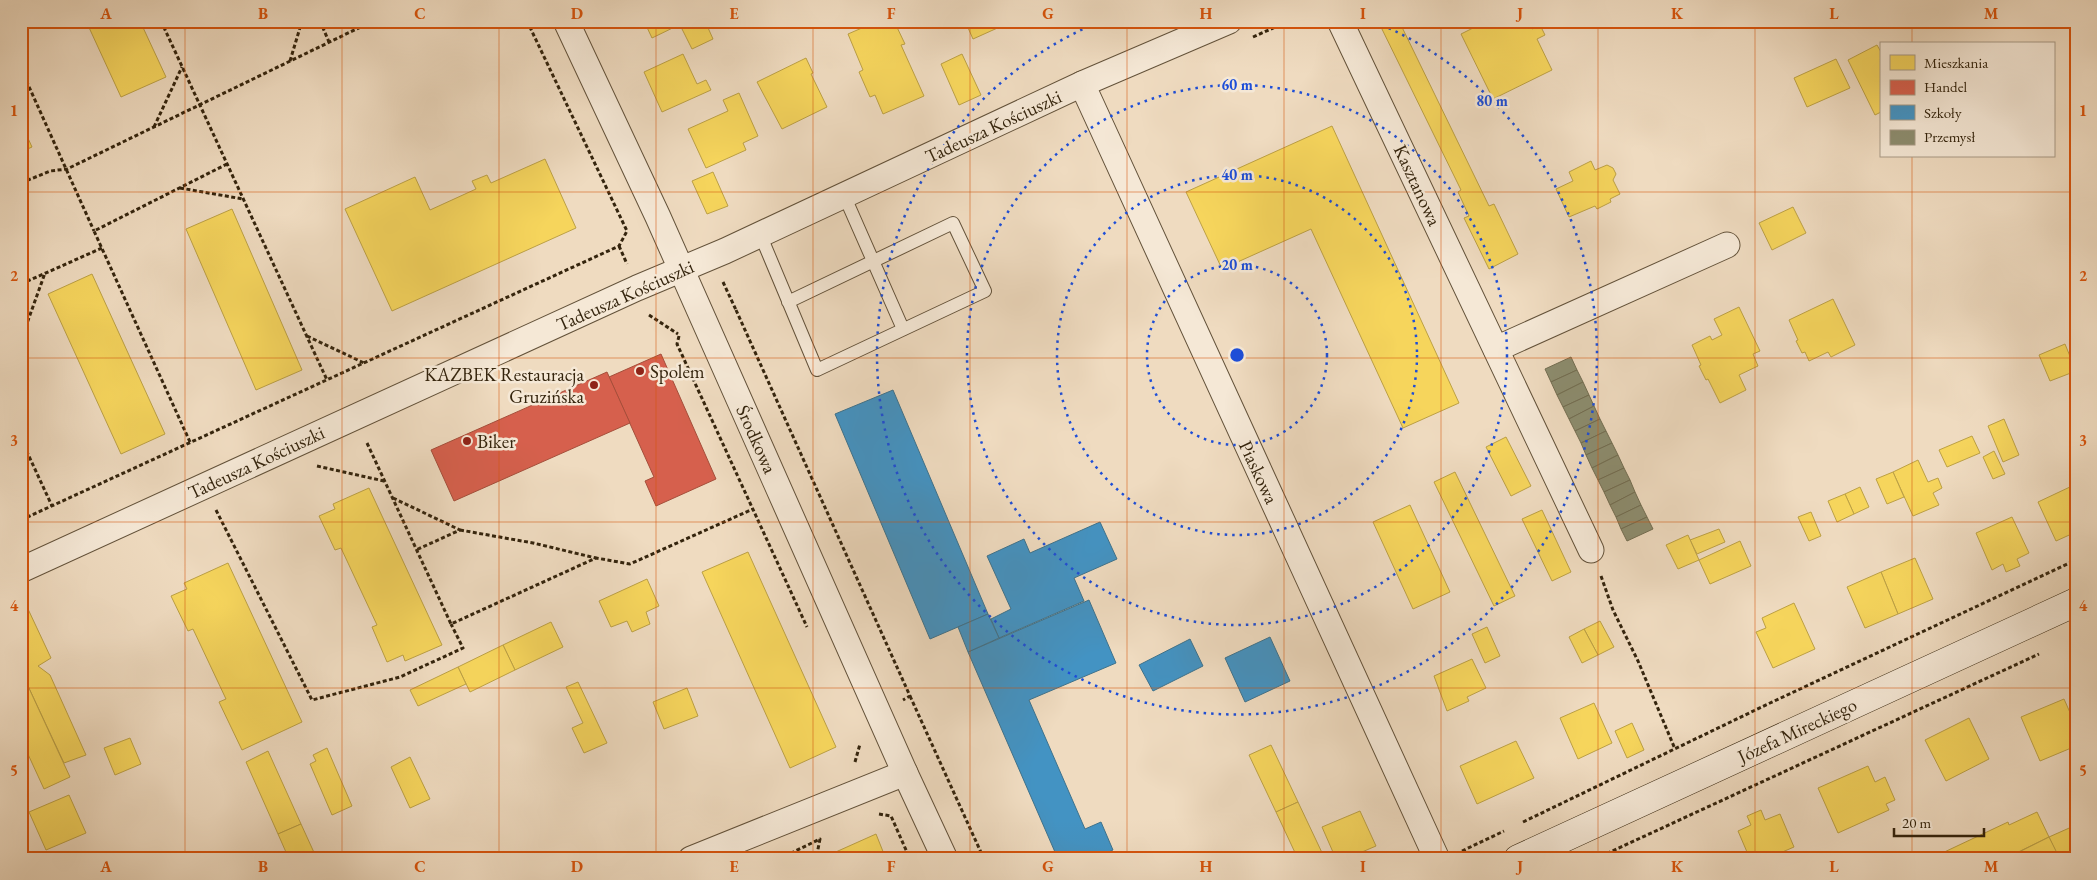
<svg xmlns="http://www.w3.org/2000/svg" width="2097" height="880" font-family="'EB Garamond',serif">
<rect width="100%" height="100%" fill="#efdbc0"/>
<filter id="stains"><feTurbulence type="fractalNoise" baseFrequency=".004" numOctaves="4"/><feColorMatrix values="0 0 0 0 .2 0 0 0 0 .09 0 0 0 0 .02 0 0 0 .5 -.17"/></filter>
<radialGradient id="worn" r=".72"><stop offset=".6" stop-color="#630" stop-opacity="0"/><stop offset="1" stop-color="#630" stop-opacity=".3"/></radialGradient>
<g fill="#f6d55c" stroke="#bca044">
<polygon points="86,21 140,21 166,77 121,97"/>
<polygon points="644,21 687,21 652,38"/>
<polygon points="687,21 705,21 713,39 692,49 680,25"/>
<polygon points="878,21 894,21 905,44 901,45 924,96 883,114 875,95 870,97 859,72 863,70 848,34"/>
<polygon points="965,21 1013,21 973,39"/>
<polygon points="1378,21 1399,21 1489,206 1494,204 1518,254 1489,269 1464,218 1469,216 1458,192 1461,190"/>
<polygon points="1487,21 1528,21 1532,29 1540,25 1545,35 1537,39 1552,70 1493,99 1461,34"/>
<polygon points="1877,45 1881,52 1881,112 1875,115 1848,60"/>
<polygon points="683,54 697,84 706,80 711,90 662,112 644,72"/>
<polygon points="962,54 981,95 959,105 941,64"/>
<polygon points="806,58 813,73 811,74 827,107 782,129 757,82"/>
<polygon points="1836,59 1850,88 1807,107 1794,78"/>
<polygon points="739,93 758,136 743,143 746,150 706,168 688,129 728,111 723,100"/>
<polygon points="21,123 32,147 21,152"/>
<polygon points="1332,126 1459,403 1403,428 1311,229 1222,269 1186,192"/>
<polygon points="545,159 576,228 392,311 345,209 415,177 430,210 476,189 472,181 487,175 491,183"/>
<polygon points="1591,161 1595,170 1607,165 1613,168 1616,174 1613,180 1620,194 1610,199 1611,202 1597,209 1595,206 1569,217 1556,189 1573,181 1569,172"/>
<polygon points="713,172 728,206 707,214 692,181"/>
<polygon points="1793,207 1806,233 1772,250 1759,223"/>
<polygon points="232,209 302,370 256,390 186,229"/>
<polygon points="92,274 165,434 121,454 48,294"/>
<polygon points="1833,299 1855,345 1831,357 1828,352 1809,361 1805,352 1802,353 1796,341 1798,340 1789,320"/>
<polygon points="1739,307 1760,351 1753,354 1758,366 1739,375 1746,390 1720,403 1708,379 1706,380 1699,366 1701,365 1692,345 1710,336 1712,340 1722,335 1714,319"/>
<polygon points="2065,344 2076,371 2050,381 2039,355"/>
<polygon points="2004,419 2019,455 2003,462 1988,426"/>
<polygon points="1972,436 1980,453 1947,467 1939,450"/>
<polygon points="1506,437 1531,486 1511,496 1486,447"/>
<polygon points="1994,451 2005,474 1993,479 1983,457"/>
<polygon points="1918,460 1928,482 1938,478 1942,488 1933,493 1939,505 1913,516 1893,472"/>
<polygon points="1455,472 1515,596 1494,606 1434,482"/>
<polygon points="1893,472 1904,497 1887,504 1876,479"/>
<polygon points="2072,486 2076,493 2076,532 2056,541 2038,502"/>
<polygon points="1860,487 1869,507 1854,514 1845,494"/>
<polygon points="369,488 442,645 405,661 403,655 387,662 372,627 377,625 341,548 335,550 319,516 335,509 333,504"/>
<polygon points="1845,494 1854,514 1837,522 1828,501"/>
<polygon points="1410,505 1450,592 1413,609 1373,522"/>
<polygon points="1542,510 1571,572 1552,581 1522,519"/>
<polygon points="1811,512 1821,536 1809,541 1798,517"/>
<polygon points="2012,517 2029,553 2017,559 2020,566 2006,572 2003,564 1992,570 1976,533"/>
<polygon points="1719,529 1725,542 1697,554 1690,540"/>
<polygon points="1688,535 1699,560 1678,569 1666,545"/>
<polygon points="1740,541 1751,566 1710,584 1699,560"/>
<polygon points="748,552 836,747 790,768 702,572"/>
<polygon points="1915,558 1933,599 1898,614 1881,572"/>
<polygon points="228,563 302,722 242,750 219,702 226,699 193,629 188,631 171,596 187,589 184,583"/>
<polygon points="1881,572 1898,614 1865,628 1847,587"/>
<polygon points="647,579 659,606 646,612 650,624 632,632 627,621 611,627 599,601"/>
<polygon points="1794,603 1815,649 1773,668 1756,632 1766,628 1762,618"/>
<polygon points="28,609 51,658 38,666 50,675 86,755 64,763 21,671 21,611"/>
<polygon points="1600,621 1614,647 1598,655 1584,629"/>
<polygon points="551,622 563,647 515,670 503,645"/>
<polygon points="1487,627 1500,656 1485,663 1472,634"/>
<polygon points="1584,629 1598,655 1582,663 1569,637"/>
<polygon points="503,645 515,670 470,692 458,667"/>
<polygon points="1472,659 1486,688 1467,697 1469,701 1447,711 1434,676"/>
<polygon points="458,667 466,684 418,706 410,690"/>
<polygon points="21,671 70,777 44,789 21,739"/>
<polygon points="578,682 607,743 584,753 572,728 583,723 566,687"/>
<polygon points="687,688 698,716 664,729 653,702"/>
<polygon points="2064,699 2076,726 2076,746 2040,761 2021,717"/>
<polygon points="1594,703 1612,743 1578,759 1560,718"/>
<polygon points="1969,718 1989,759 1946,781 1925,740"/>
<polygon points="1632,723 1644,750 1627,758 1615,731"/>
<polygon points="130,738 141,764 115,775 104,748"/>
<polygon points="1516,741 1534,778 1477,804 1460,766"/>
<polygon points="1271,745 1298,802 1276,812 1249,755"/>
<polygon points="327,748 352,806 332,815 310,764 316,761 313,755"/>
<polygon points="268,751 301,824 278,834 246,762"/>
<polygon points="410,757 430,799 410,808 391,767"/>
<polygon points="1868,766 1875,782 1885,777 1895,800 1886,804 1889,810 1838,833 1818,788"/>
<polygon points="69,795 86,833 46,850 29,812"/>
<polygon points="1298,802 1325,859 1298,859 1276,812"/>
<polygon points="1761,810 1765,820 1780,814 1794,847 1766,859 1750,859 1738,831 1751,825 1747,816"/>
<polygon points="1360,811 1376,846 1355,855 1357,859 1336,859 1322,827"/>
<polygon points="2037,812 2049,837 2004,859 1940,859 1938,855 2008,822 2009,825"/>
<polygon points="301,824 317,859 289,859 278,834"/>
<polygon points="2076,825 2076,859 2059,859 2049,837"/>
<polygon points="876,834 886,859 831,859 829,855"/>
<polygon points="2049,837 2057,853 2045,859 2024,859 2021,851"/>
</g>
<g fill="#d6604d" stroke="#a54e3a">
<polygon points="661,354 716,479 656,506 645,481 654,477 609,377"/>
<polygon points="607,372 630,423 454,501 431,450"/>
</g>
<g fill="#4393c3" stroke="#3e728c">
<polygon points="893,390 988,614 930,639 835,414"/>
<polygon points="1100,522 1117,559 1074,578 1084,601 999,638 991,619 1011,609 987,556 1024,539 1030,553"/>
<polygon points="1089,600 1116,663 1029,700 1085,829 1101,822 1113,850 1092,859 1058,859 968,652"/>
<polygon points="988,614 999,638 968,652 958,627"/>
<polygon points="1270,637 1290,681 1245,702 1225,658"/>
<polygon points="1190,639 1203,666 1153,691 1139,665"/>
</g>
<g fill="#8c8c6e" stroke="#726d51">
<polygon points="1571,357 1577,370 1551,382 1545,369"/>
<polygon points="1577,370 1583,382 1557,395 1551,382"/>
<polygon points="1583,382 1589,395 1563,407 1557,395"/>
<polygon points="1589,395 1594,406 1569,419 1563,407"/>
<polygon points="1594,406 1600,419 1575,431 1569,419"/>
<polygon points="1600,419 1606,431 1581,443 1575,431"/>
<polygon points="1606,431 1612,443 1586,455 1581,443"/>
<polygon points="1612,443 1618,455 1592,468 1586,455"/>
<polygon points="1618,455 1624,468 1598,480 1592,468"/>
<polygon points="1624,468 1630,480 1604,492 1598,480"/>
<polygon points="1630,480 1635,492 1610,505 1604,492"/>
<polygon points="1635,492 1641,505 1616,517 1610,505"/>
<polygon points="1641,505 1647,517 1621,529 1616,517"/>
<polygon points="1647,517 1653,529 1627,541 1621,529"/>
</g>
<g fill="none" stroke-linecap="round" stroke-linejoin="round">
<g stroke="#63523a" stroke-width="14">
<g id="lane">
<polyline points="844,195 903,329"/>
<polyline points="760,234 817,370 985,291 953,223 788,302"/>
</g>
</g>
<g stroke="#63523a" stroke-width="27">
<g id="street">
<polyline points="566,21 658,217 905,773 945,859"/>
<polyline points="1340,21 1591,550"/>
<polyline points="1082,84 1437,859"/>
<polyline points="1496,349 1727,245"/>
<polyline points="21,570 637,288 725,251 1082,84 1229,21"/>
<polyline points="691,859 905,773"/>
</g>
</g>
<g stroke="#34240d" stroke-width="29">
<polyline id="secondary" points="1518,859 2076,602"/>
</g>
<g stroke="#34240d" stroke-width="3" stroke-dasharray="4 2.5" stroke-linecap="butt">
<polyline points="161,21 327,380"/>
<polyline points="320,21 329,42"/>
<polyline points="1253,37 1289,21"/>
<polyline points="290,61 302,21"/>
<polyline points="21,69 94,231"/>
<polyline points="154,127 182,67"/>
<polyline points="21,183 50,171 67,169 373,21"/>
<polyline points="180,188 243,199"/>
<polyline points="619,246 627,264"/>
<polyline points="723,282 736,310"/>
<polyline points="21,284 102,248"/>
<polyline points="736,310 910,696 903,700"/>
<polyline points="649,315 678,334"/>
<polyline points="307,336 364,363"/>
<polyline points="679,336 677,344 807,627"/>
<polyline points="21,340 45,273"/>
<polyline points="21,439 52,506"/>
<polyline points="190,442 94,231 227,164"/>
<polyline points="367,443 451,624 596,558 630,564 753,509"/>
<polyline points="317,466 384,481"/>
<polyline points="393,498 460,530 416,550"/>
<polyline points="216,510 312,700 400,677 463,648 451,624"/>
<polyline points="21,520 619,246 627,231 527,21"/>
<polyline points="460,530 533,543 596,558"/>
<polyline points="1601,576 1613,610 1638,661 1675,749"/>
<polyline points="910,696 984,859"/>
<polyline points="855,762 860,744"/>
<polyline points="879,814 891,816 910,859"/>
<polyline points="1523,822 1770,703 2076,560"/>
<polyline points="1462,851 1504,831"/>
<polyline points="779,859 820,839 816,859"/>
<polyline points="1595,859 2039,654"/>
</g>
<use href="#lane" stroke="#f5e8d6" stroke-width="12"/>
<use href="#street" stroke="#f5e8d6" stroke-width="25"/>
<use href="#secondary" stroke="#f5e8d6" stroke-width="28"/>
</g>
<path fill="none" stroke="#d6540c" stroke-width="1" stroke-opacity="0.55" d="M185,21V859M342,21V859M499,21V859M656,21V859M813,21V859M970,21V859M1127,21V859M1284,21V859M1441,21V859M1598,21V859M1755,21V859M1912,21V44M1912,156V859M21,192H2076M21,358H2076M21,522H2076M21,688H2076"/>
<g fill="none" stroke="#1d4ed8" stroke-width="2.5" stroke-dasharray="2.5 5">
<circle cx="1237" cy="355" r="90"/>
<circle cx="1237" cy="355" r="180"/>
<circle cx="1237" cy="355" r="270"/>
<path d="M1375 22A360 360 0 1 1 1099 22"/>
</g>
<g fill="#8f2418" stroke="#f5e8d6" stroke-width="2">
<circle cx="640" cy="371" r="5"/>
<circle cx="594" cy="385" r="5"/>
<circle cx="467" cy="441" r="5"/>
</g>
<g text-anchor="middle" stroke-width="5" stroke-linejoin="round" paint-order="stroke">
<g font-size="19" fill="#34240d" stroke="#f5e8d6">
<text transform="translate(993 126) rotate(-25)" y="7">Tadeusza Kościuszki</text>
<text transform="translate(1418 185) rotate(65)" y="7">Kasztanowa</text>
<text transform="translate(625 295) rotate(-24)" y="7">Tadeusza Kościuszki</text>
<text transform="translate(757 439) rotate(66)" y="7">Środkowa</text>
<text transform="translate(256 462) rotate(-25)" y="7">Tadeusza Kościuszki</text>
<text transform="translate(1259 472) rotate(65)" y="7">Piaskowa</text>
<text transform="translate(1797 730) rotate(-25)" y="7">Józefa Mireckiego</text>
</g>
<g font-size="19" fill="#34240d" stroke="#f5e8d6" text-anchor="start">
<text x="650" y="378">Spolem</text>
<text x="584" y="381" text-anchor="end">KAZBEK Restauracja<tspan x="584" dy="22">Gruzińska</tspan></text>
<text x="477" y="448">Biker</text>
</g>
</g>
<circle cx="1237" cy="355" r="8" fill="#1d4ed8" stroke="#f5e8d6" stroke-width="2.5"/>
<g font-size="15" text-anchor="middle" font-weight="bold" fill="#1d4ed8" stroke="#f5e8d6" stroke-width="5" stroke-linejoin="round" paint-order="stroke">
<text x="1237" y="90">60 m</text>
<text x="1492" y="106">80 m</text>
<text x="1237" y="180">40 m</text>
<text x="1237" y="270">20 m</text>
</g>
<rect width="2097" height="880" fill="none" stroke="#efdbc0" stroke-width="55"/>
<rect x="1880" y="42" width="175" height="115" fill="#f5e8d6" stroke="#a89a86"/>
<rect x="1890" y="55" width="25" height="15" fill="#f6d55c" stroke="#a89a86"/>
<text x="1924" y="68" font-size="15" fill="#34240d">Mieszkania</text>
<rect x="1890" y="80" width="25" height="15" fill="#d6604d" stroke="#a89a86"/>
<text x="1924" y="92" font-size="15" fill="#34240d">Handel</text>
<rect x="1890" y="105" width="25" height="15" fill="#4393c3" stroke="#a89a86"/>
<text x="1924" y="118" font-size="15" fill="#34240d">Szkoły</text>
<rect x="1890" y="130" width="25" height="15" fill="#8c8c6e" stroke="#a89a86"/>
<text x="1924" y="142" font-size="15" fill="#34240d">Przemysł</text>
<path d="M1894 828v8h90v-8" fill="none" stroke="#34240d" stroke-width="2.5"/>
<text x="1902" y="828" font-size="15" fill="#34240d" stroke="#f5e8d6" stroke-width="4" paint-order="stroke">20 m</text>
<rect x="28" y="28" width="2042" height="824" fill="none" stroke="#d6540c" stroke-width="2"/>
<g font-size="16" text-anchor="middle" font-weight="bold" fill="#d6540c">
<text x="106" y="19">A</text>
<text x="263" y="19">B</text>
<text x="420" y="19">C</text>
<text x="577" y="19">D</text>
<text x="734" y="19">E</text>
<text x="891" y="19">F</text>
<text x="1048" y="19">G</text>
<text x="1206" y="19">H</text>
<text x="1363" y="19">I</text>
<text x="1520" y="19">J</text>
<text x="1677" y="19">K</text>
<text x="1834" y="19">L</text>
<text x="1991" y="19">M</text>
<text x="14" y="116">1</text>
<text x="2083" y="116">1</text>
<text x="14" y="281">2</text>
<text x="2083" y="281">2</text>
<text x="14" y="446">3</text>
<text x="2083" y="446">3</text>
<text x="14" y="611">4</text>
<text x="2083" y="611">4</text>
<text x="14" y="776">5</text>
<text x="2083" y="776">5</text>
<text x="106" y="872">A</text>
<text x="263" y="872">B</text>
<text x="420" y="872">C</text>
<text x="577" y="872">D</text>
<text x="734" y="872">E</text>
<text x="891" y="872">F</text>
<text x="1048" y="872">G</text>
<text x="1206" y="872">H</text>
<text x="1363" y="872">I</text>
<text x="1520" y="872">J</text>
<text x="1677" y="872">K</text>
<text x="1834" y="872">L</text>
<text x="1991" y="872">M</text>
</g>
<rect width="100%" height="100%" filter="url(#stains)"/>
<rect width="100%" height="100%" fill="url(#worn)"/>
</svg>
